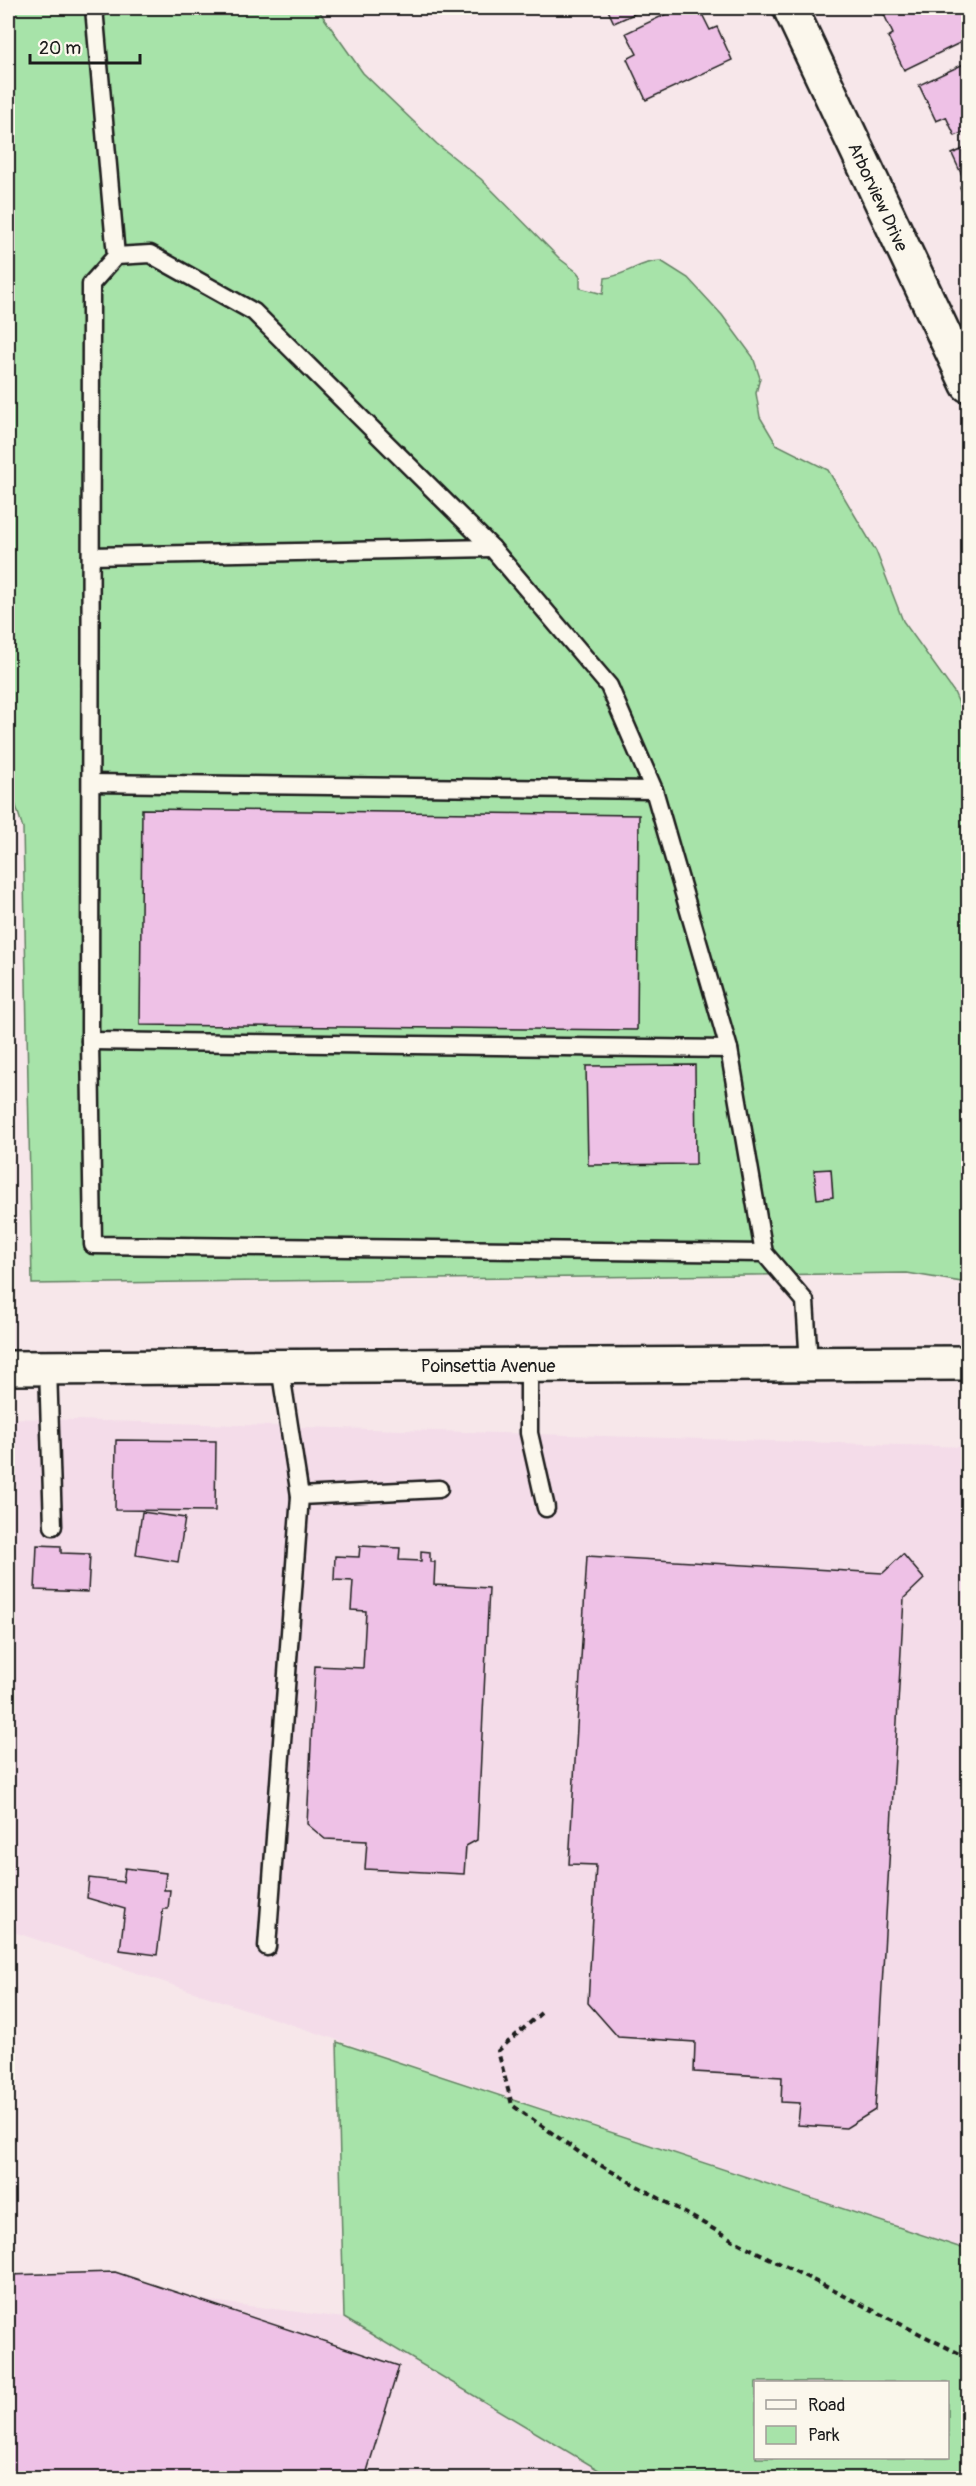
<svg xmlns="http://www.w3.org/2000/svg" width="976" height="2486" font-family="Pangolin,sans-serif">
<rect width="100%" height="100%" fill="#f7e7ea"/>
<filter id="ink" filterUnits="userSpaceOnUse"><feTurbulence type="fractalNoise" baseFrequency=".0167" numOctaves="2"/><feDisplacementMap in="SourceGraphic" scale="12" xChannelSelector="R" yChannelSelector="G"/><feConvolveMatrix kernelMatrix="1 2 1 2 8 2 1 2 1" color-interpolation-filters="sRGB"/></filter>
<g filter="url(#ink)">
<g fill="#f4dce9">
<polygon points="8,1418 968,1447 968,2250 8,1930"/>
<polygon points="8,2275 344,2318 612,2478 8,2478"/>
</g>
<g fill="#a7e3a9" stroke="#628062" stroke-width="1.5" fill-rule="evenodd">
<path d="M8,8H317L363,73L437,144L481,179L560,259L577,272L580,276V288L603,294L605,278C625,276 640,261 661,261L688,278L722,315L753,357L760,378L756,393L760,417L776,444L828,470L876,551L903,621L954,692L968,724V1283L907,1273L32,1284L23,828L15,803L8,813Z"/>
<path d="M337,2042L968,2250V2478H612L344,2318ZM948,2382V2458H756V2382Z"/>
</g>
<g fill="#eec1e6" stroke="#1c1c1c" stroke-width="1.5">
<polygon points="607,8 647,8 614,23"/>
<polygon points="679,8 699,8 710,30 717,27 732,60 646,100 627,59 637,54 626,33"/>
<polygon points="881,8 968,8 968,15 966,17 968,39 904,70 888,37 893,34"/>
<polygon points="968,62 968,130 955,136 946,117 936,121 919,85"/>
<polygon points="968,147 968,206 960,187 966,184 952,154"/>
<polygon points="142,809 639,815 637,1030 140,1025"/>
<polygon points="695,1065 696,1164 588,1165 586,1066"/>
<polygon points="831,1169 833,1197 817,1199 814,1170"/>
<polygon points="116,1440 216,1441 215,1511 115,1510"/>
<polygon points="142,1512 185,1518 178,1562 136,1555"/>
<polygon points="37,1545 61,1546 61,1553 90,1554 88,1592 35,1590"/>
<polygon points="360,1546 400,1548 399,1560 421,1561 421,1551 430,1552 430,1562 435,1562 434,1585 489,1588 477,1840 466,1846 464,1874 365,1869 367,1841 325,1839 307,1824 315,1666 363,1668 366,1611 351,1610 353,1581 334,1580 335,1556 359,1557"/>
<polygon points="903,1554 924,1579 904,1598 875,2110 846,2128 798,2125 800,2103 781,2102 782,2077 694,2072 695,2042 618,2037 588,2003 596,1865 569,1864 587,1556 883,1573"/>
<polygon points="125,1868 166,1873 164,1890 170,1890 168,1909 163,1909 157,1955 120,1950 125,1909 87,1898 89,1878 123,1882"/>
<polygon points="115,2272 399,2366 365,2478 8,2478 8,2275"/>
</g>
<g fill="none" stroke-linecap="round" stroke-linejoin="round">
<g stroke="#1c1c1c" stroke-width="21">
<g id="lane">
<polyline points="94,8 116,256"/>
<polyline points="91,556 492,548"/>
<polyline points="91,783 654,790"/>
<polyline points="90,1041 729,1049"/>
<polyline points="764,1253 729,1049 654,790 609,686 492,548 254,312 150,254 116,256 91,284 90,1041 93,1245 764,1253 805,1301 809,1364"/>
<polyline points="529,1365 529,1433 546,1508"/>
<polyline points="280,1367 300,1496 439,1489"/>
<polyline points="48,1368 53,1526"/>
<polyline points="267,1947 300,1496"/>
</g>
</g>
<g stroke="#1c1c1c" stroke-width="38">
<polyline id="street" points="790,8 968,385"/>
</g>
<g stroke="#1c1c1c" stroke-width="38">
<polyline id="secondary" points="8,1368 968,1363"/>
</g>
<polyline stroke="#1c1c1c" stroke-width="4" stroke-dasharray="6 4.5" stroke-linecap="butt" points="541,2013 498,2051 512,2105 586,2157 733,2240 968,2358"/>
<use href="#lane" stroke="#fbf7ec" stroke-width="16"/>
<use href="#street" stroke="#fbf7ec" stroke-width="33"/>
<use href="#secondary" stroke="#fbf7ec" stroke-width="33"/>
</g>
</g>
<g text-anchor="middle" stroke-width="4.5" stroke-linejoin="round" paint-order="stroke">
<g font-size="18" fill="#1c1c1c" stroke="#fbf7ec">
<text transform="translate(878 197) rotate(65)" y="6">Arborview Drive</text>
<text x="488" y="1372">Poinsettia Avenue</text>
</g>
</g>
<rect width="976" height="2486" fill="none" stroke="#fbf7ec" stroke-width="30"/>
<rect x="15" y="15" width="946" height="2456" fill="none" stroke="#1c1c1c" stroke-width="2" filter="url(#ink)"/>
<rect x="754" y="2381" width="195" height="78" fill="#fbf7ec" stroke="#a29f99" stroke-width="1.5"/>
<rect x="766" y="2400" width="30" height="9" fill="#fbf7ec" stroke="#a29f99" stroke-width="1.5"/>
<text x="808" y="2411" font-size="18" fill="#1c1c1c">Road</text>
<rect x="766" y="2426" width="30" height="18" fill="#a7e3a9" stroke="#a29f99" stroke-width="1.5"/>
<text x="808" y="2441" font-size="18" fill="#1c1c1c">Park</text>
<path d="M30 54v9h110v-9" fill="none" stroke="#1c1c1c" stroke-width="3"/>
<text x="39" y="54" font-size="18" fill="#1c1c1c" stroke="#fbf7ec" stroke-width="4.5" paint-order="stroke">20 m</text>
</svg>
